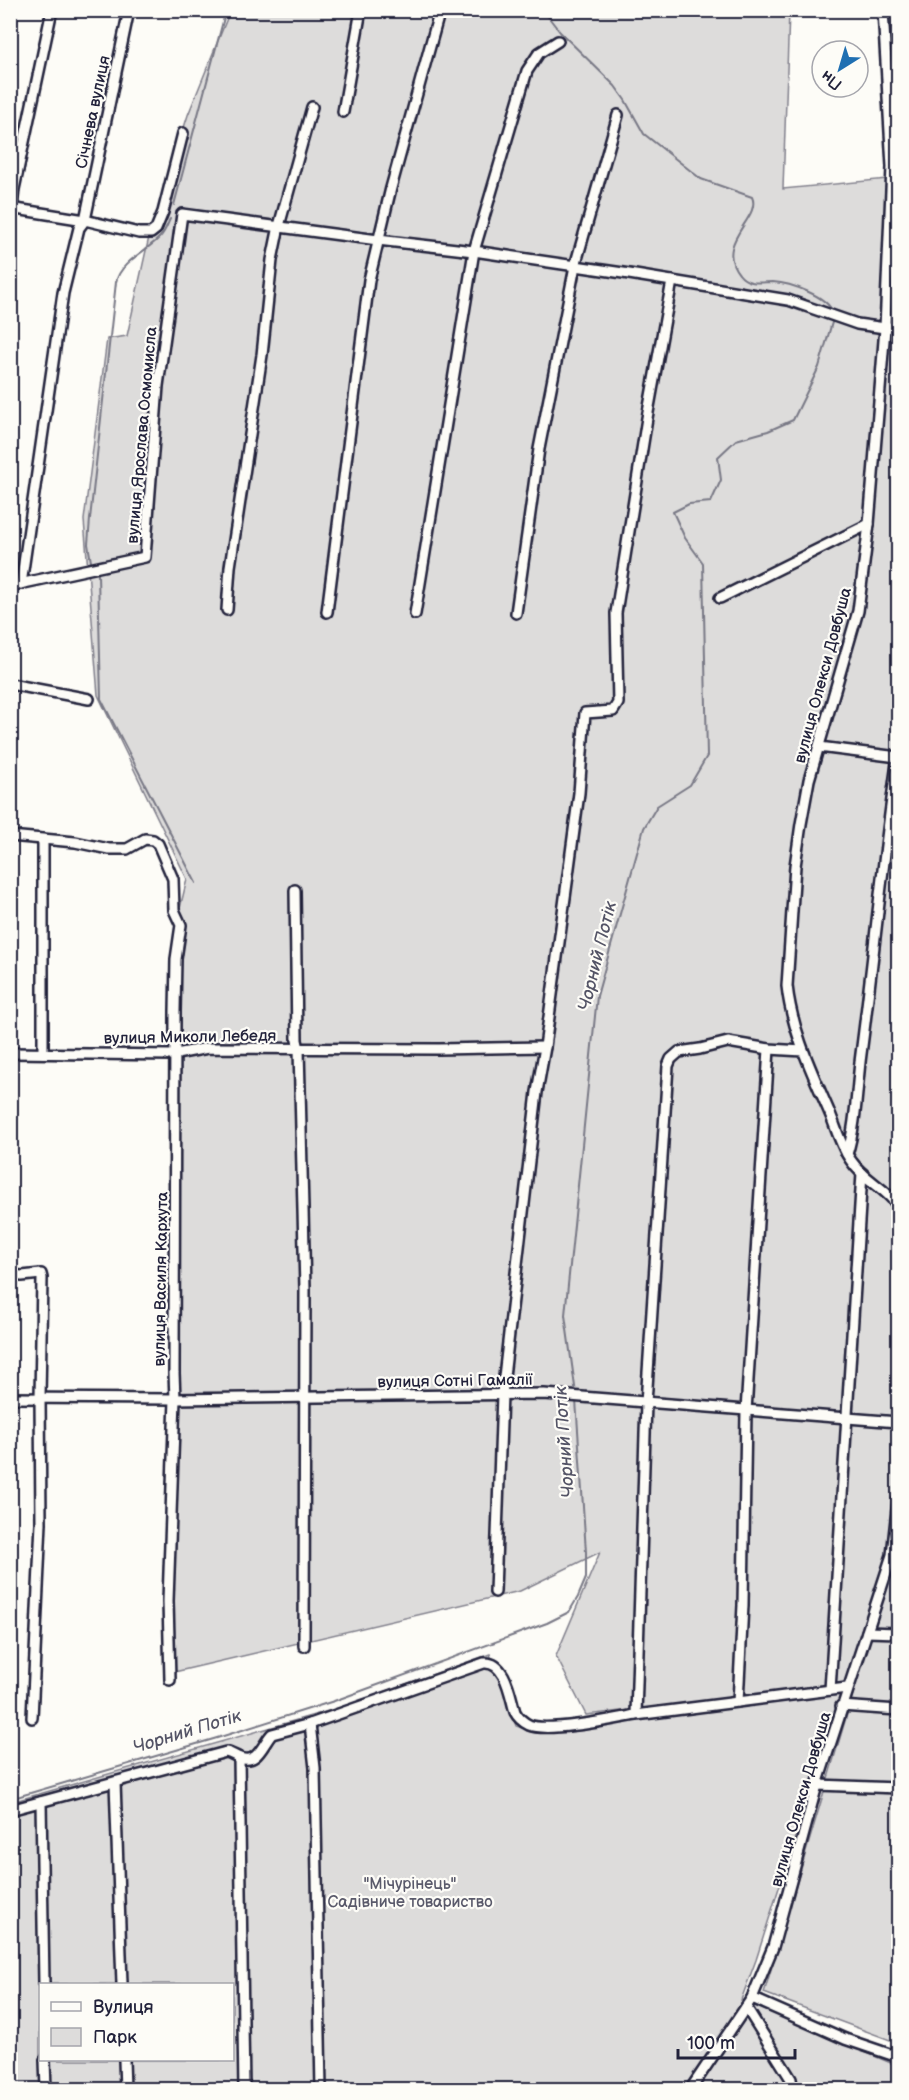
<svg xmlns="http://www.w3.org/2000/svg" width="909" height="2100" font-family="'Balsamiq Sans',sans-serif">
<rect width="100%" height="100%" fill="#fdfcf7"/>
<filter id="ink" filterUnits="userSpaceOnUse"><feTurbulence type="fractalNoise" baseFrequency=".0167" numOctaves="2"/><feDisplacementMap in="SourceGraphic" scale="12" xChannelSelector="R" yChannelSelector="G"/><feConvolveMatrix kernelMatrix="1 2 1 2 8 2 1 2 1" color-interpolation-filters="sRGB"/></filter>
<g filter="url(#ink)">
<g fill="#dddcdb" stroke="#807f8b" stroke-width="1.5" fill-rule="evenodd">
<polygon points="230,11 789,11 783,189 898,178 898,2043 764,1993 856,1684 586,1715 556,1656 600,1552 520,1591 170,1673 176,925 187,879 98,695 84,520 107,339 127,336 149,237 188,115"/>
<path d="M490,1654L516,1726L537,1733L841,1693L756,1960L741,2000L898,2066V2089L11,2090V1802L342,1707ZM40,1984H232V2060H40Z"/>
</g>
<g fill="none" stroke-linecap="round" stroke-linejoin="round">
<g stroke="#787885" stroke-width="2">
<path d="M543,10L560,32L615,86L625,100L644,134L701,179L752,197C762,218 713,242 739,274C748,286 761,282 773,282C790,283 828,296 833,313"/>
<polyline points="174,205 226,10"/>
<path d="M91,562L88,544L90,519L116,282C121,261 146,252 160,237C165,232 167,225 170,219"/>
<polyline points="98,574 101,699 196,883"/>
<polyline points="576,1394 565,1315 597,996 644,828 657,806 690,785 707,756 703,563 685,538 673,512 689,504 711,502 721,480 718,457 736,440 768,431 793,420 819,367 833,319"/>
<polyline points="10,1799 217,1738 334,1701 547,1623 569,1612 578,1597 586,1578 586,1552 576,1400"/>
</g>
<g stroke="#22223b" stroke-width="14">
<g id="street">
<path d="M883,10L892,167L885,328L869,524L858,611L809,780L801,824L795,866L787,986C792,1032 813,1074 831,1116C837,1131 842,1149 852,1162C864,1180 886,1188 898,1206"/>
<polyline points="343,112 361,10"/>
<polyline points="10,208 85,220 139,233 151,233 156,229 163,212 183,133"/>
<polyline points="12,208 14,189 52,10"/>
<polyline points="21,584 63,293 79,228 85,220 129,10"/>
<polyline points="10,586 145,557 158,386 182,214 378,240 474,251 623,273 788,300 857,324 885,328 898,326"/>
<polyline points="720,598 869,524"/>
<polyline points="227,610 230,567 262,355 272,260 279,226 312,107"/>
<polyline points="327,612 369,280 391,188 440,10"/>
<polyline points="516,613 539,449 575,266 618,115"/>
<polyline points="415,614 474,251 527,71 539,53 558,41"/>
<polyline points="10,684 89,699"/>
<polyline points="819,747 898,757"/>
<polyline points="10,836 75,842 109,849 127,849 145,839 153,840 158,844 173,879 174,910 181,925 176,959 175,1011 174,1373 175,1399 168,1601 170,1680"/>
<polyline points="295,890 297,1040 299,1049 305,1289 304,1646"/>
<polyline points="803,1051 769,1049 728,1042 700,1049 679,1052 671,1059 668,1066 646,1403 636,1715 847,1688"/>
<polyline points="10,1053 171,1055 208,1048 439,1049 545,1047"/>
<polyline points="43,1053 43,840"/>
<path d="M847,1154C856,1127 857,1083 861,1054C874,955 883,855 898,757"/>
<polyline points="10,1275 22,1276 41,1274 42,1278 40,1398 41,1523 32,1718"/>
<polyline points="10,1398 175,1399 544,1394 898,1422"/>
<polyline points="495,1592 502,1394 537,1092 545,1047 579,793 585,713 613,711 618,703 616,613 647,418 672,281"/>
<polyline points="867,1632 898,1633"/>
<polyline points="830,1690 862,1173"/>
<polyline points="738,1702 743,1605 746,1411 769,1049"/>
<polyline points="841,1706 898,1710"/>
<polyline points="310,1724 315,1768 321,2090"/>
<polyline points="239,1758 244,2090"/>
<polyline points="115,1782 122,1984"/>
<polyline points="817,1785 898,1788"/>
<polyline points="41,1802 44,1984"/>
<path d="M10,1810L226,1752C231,1753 235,1756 240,1758C258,1765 263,1743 272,1734L310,1724L484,1663C506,1661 510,1696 515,1712C518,1718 523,1722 529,1725C547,1733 614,1719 636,1715"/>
<polyline points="752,1998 845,2039 898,2057"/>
<polyline points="746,2007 791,2079 793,2090"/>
<polyline points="45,2060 46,2090"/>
<polyline points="124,2060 125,2090"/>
<polyline points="690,2090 752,1998 773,1947 817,1785 892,1555 898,1500"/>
</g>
</g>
<use href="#street" stroke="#fdfcf7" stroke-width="9"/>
</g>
</g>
<g text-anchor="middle" stroke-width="4.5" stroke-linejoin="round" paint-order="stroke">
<g font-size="16" fill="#22223b" stroke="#fdfcf7">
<text transform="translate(92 112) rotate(-78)" y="6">Січнева вулиця</text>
<text transform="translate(141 435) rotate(-85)" y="6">вулиця Ярослава Осмомисла</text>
<text transform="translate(822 675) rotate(-75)" y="6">вулиця Олекси Довбуша</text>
<text transform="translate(190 1036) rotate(-1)" y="6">вулиця Миколи Лебедя</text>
<text transform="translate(160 1279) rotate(-89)" y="6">вулиця Василя Кархута</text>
<text transform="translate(455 1380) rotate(-1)" y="6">вулиця Сотні Гамалії</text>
<text transform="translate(800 1799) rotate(-74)" y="6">вулиця Олекси Довбуша</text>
</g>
<g font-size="16" fill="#5a5a6b" stroke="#fdfcf7">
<text x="410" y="1889">"Мічурінець"<tspan x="410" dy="18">Садівниче товариство</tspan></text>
</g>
<g font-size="18" font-style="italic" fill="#545466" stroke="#fdfcf7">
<text transform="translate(597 956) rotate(-76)" y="6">Чорний Потік</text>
<text transform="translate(564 1442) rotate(-94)" y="6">Чорний Потік</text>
<text transform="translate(187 1731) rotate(-17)" y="6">Чорний Потік</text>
</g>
</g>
<rect width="909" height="2100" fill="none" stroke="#fdfcf7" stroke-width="36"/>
<rect x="18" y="18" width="873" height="2064" fill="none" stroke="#22223b" stroke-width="2" filter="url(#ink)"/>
<rect x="39" y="1983" width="195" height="78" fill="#fdfcf7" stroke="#a5a5ac" stroke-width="1.5"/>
<rect x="51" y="2002" width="30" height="9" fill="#fdfcf7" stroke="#a5a5ac" stroke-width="1.5"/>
<text x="93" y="2013" font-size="18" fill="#22223b">Вулиця</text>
<rect x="51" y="2028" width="30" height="18" fill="#dddcdb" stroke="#a5a5ac" stroke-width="1.5"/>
<text x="93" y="2043" font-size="18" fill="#22223b">Парк</text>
<g transform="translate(840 69) rotate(217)"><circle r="28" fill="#fdfcf7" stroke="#a5a5ac" stroke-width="1.5"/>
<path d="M0-4.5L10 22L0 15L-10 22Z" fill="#1f6fb2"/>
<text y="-9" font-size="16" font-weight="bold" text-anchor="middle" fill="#22223b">Пн</text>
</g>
<path d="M678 2049v9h117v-9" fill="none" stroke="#22223b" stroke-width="3"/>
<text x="687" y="2049" font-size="18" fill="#22223b" stroke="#fdfcf7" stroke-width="4.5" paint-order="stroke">100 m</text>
</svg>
